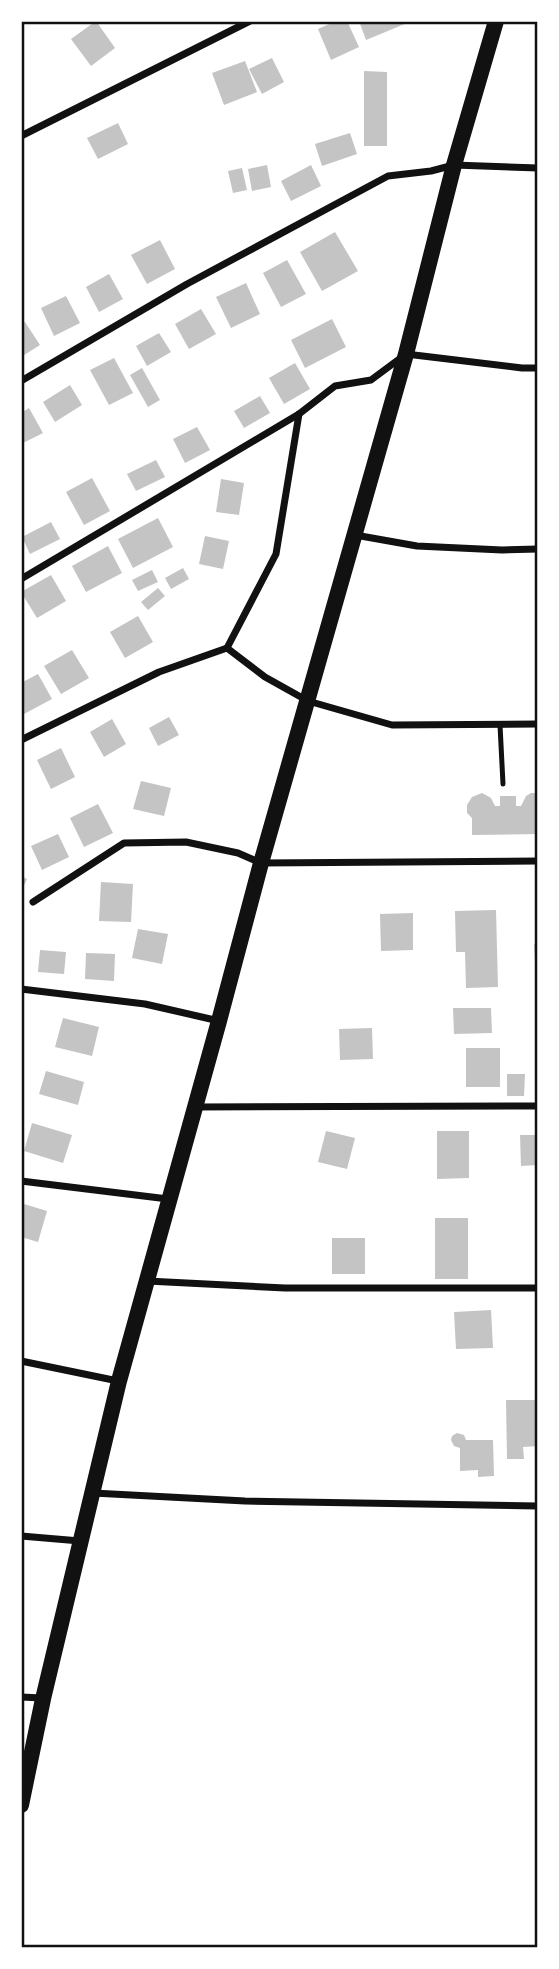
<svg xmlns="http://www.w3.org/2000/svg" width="559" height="1969" font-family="Ubuntu,sans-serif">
<rect width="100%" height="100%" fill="#fff"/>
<g fill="#c4c4c4">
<polygon points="96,21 115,48 91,66 71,39"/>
<polygon points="336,21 347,21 359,47 331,60 318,29"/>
<polygon points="359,21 412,21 366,40"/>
<polygon points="272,58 284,82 262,94 249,69"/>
<polygon points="245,61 257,92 224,105 212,73"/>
<polygon points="364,71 387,72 387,146 364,146"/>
<polygon points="118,123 128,144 98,159 87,138"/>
<polygon points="350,133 357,154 322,166 315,144"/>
<polygon points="267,165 271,187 252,191 248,169"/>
<polygon points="311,165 321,186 291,201 281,181"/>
<polygon points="242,168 247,190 233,193 228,171"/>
<polygon points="335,232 358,271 322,291 300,252"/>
<polygon points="160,240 175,269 147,284 131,255"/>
<polygon points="287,260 306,294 281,307 263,273"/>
<polygon points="109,274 123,299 99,312 86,287"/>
<polygon points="246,283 260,314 231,328 216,297"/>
<polygon points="66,296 80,323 54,336 41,308"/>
<polygon points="201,309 216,334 189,349 175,324"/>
<polygon points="332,319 346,347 305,368 291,340"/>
<polygon points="25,322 40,345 21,357 21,324"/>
<polygon points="159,333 171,352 147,366 136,346"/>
<polygon points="114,358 133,393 109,405 90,370"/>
<polygon points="295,363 310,389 284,404 269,378"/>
<polygon points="142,368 160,400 148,407 130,375"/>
<polygon points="70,385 82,405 55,422 43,402"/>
<polygon points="260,396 270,413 244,428 234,411"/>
<polygon points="29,408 43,433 21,444 21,413"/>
<polygon points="197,427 210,450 185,463 173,439"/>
<polygon points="156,460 165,477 136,491 127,474"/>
<polygon points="92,478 110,511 84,525 66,492"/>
<polygon points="221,479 244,483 239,515 216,512"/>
<polygon points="158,518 173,547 133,568 118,539"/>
<polygon points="51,522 60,539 30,554 22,537"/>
<polygon points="205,536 229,541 223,569 199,564"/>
<polygon points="108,546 122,573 86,592 72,566"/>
<polygon points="183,568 189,579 171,589 165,578"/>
<polygon points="152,570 158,582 138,591 132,580"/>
<polygon points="51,575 66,601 37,618 21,592"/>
<polygon points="158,588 165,596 148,610 141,602"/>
<polygon points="138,616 153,642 125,658 110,632"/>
<polygon points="72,650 89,678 61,694 44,666"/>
<polygon points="38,674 52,699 24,714 21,709 21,683"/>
<polygon points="169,717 179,735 158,746 149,728"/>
<polygon points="112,719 126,744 104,757 90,732"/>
<polygon points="61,748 75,777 51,789 37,760"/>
<polygon points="141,781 171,788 164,816 133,809"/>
<polygon points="482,793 491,798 495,806 500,806 500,796 516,796 516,806 521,806 526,796 531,793 538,793 538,834 472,835 472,818 467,813 467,805 472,797"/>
<polygon points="98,804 113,833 84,847 70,818"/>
<polygon points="58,834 69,857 42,870 31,846"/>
<polygon points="21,876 27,879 21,892"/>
<polygon points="101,882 133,884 131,922 99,921"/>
<polygon points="496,910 498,987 466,988 465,952 456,952 455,911"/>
<polygon points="413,913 413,950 381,951 380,914"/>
<polygon points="138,929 168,934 162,964 132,958"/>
<polygon points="534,944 538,944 538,980 536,980"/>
<polygon points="40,950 66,952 64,974 38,972"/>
<polygon points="86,953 115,954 114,981 85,979"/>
<polygon points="453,1008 491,1008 492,1033 454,1034"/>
<polygon points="63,1018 99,1027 92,1056 55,1047"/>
<polygon points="372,1028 373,1059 340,1060 339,1029"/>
<rect x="466" y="1048" width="34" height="39"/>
<polygon points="46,1071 84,1082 78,1105 39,1094"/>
<polygon points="507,1074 525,1074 524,1096 507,1096"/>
<polygon points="32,1123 72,1135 63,1163 24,1151"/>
<polygon points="326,1131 355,1138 347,1169 318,1162"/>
<polygon points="437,1131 469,1131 469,1178 437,1179"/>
<polygon points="520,1135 538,1135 538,1165 521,1166"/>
<polygon points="24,1204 47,1211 38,1242 21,1237 21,1216"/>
<rect x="435" y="1218" width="33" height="61"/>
<rect x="332" y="1238" width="33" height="36"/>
<polygon points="536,1249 538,1249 538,1274 535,1274"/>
<polygon points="491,1310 493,1348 456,1349 454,1312"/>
<polygon points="535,1310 538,1310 538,1347 536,1347"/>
<polygon points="506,1400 538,1400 538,1446 523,1447 524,1459 507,1459"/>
<polygon points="457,1433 464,1435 466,1440 493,1440 494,1476 478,1477 478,1470 460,1471 460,1448 454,1446 451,1440 452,1436"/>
</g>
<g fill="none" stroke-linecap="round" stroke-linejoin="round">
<polyline stroke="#111" stroke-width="5" points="500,725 503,784"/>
<g stroke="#111" stroke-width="7">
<polyline points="21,136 250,21"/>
<polyline points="21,381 187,284 388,176 431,171 454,165 538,168"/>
<polyline points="299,414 276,554 227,648 265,677 308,701 392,725 538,724"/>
<polyline points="355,535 417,546 502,550 538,549"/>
<polyline points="21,579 299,414 335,386 371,380 406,354 522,368 538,368"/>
<polyline points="21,740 159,672 227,648"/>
<polyline points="33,902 124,843 186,842 238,853 261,863 538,861"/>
<polyline points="21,989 145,1004 219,1021"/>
<polyline points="196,1107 538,1106"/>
<polyline points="21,1181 168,1199"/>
<polyline points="147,1281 285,1288 538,1288"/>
<polyline points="21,1361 118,1381"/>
<polyline points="93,1493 245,1501 538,1506"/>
<polyline points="21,1536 80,1541"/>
<polyline points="21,1697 42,1698"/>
</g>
<polyline stroke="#111" stroke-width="16" points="21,1805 43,1699 119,1381 219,1021 261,863 406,354 454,165 496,21"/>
</g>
<rect width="559" height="1969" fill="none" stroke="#ffffff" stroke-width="46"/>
<rect x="23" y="23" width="513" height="1923" fill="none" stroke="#111" stroke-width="2.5"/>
</svg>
